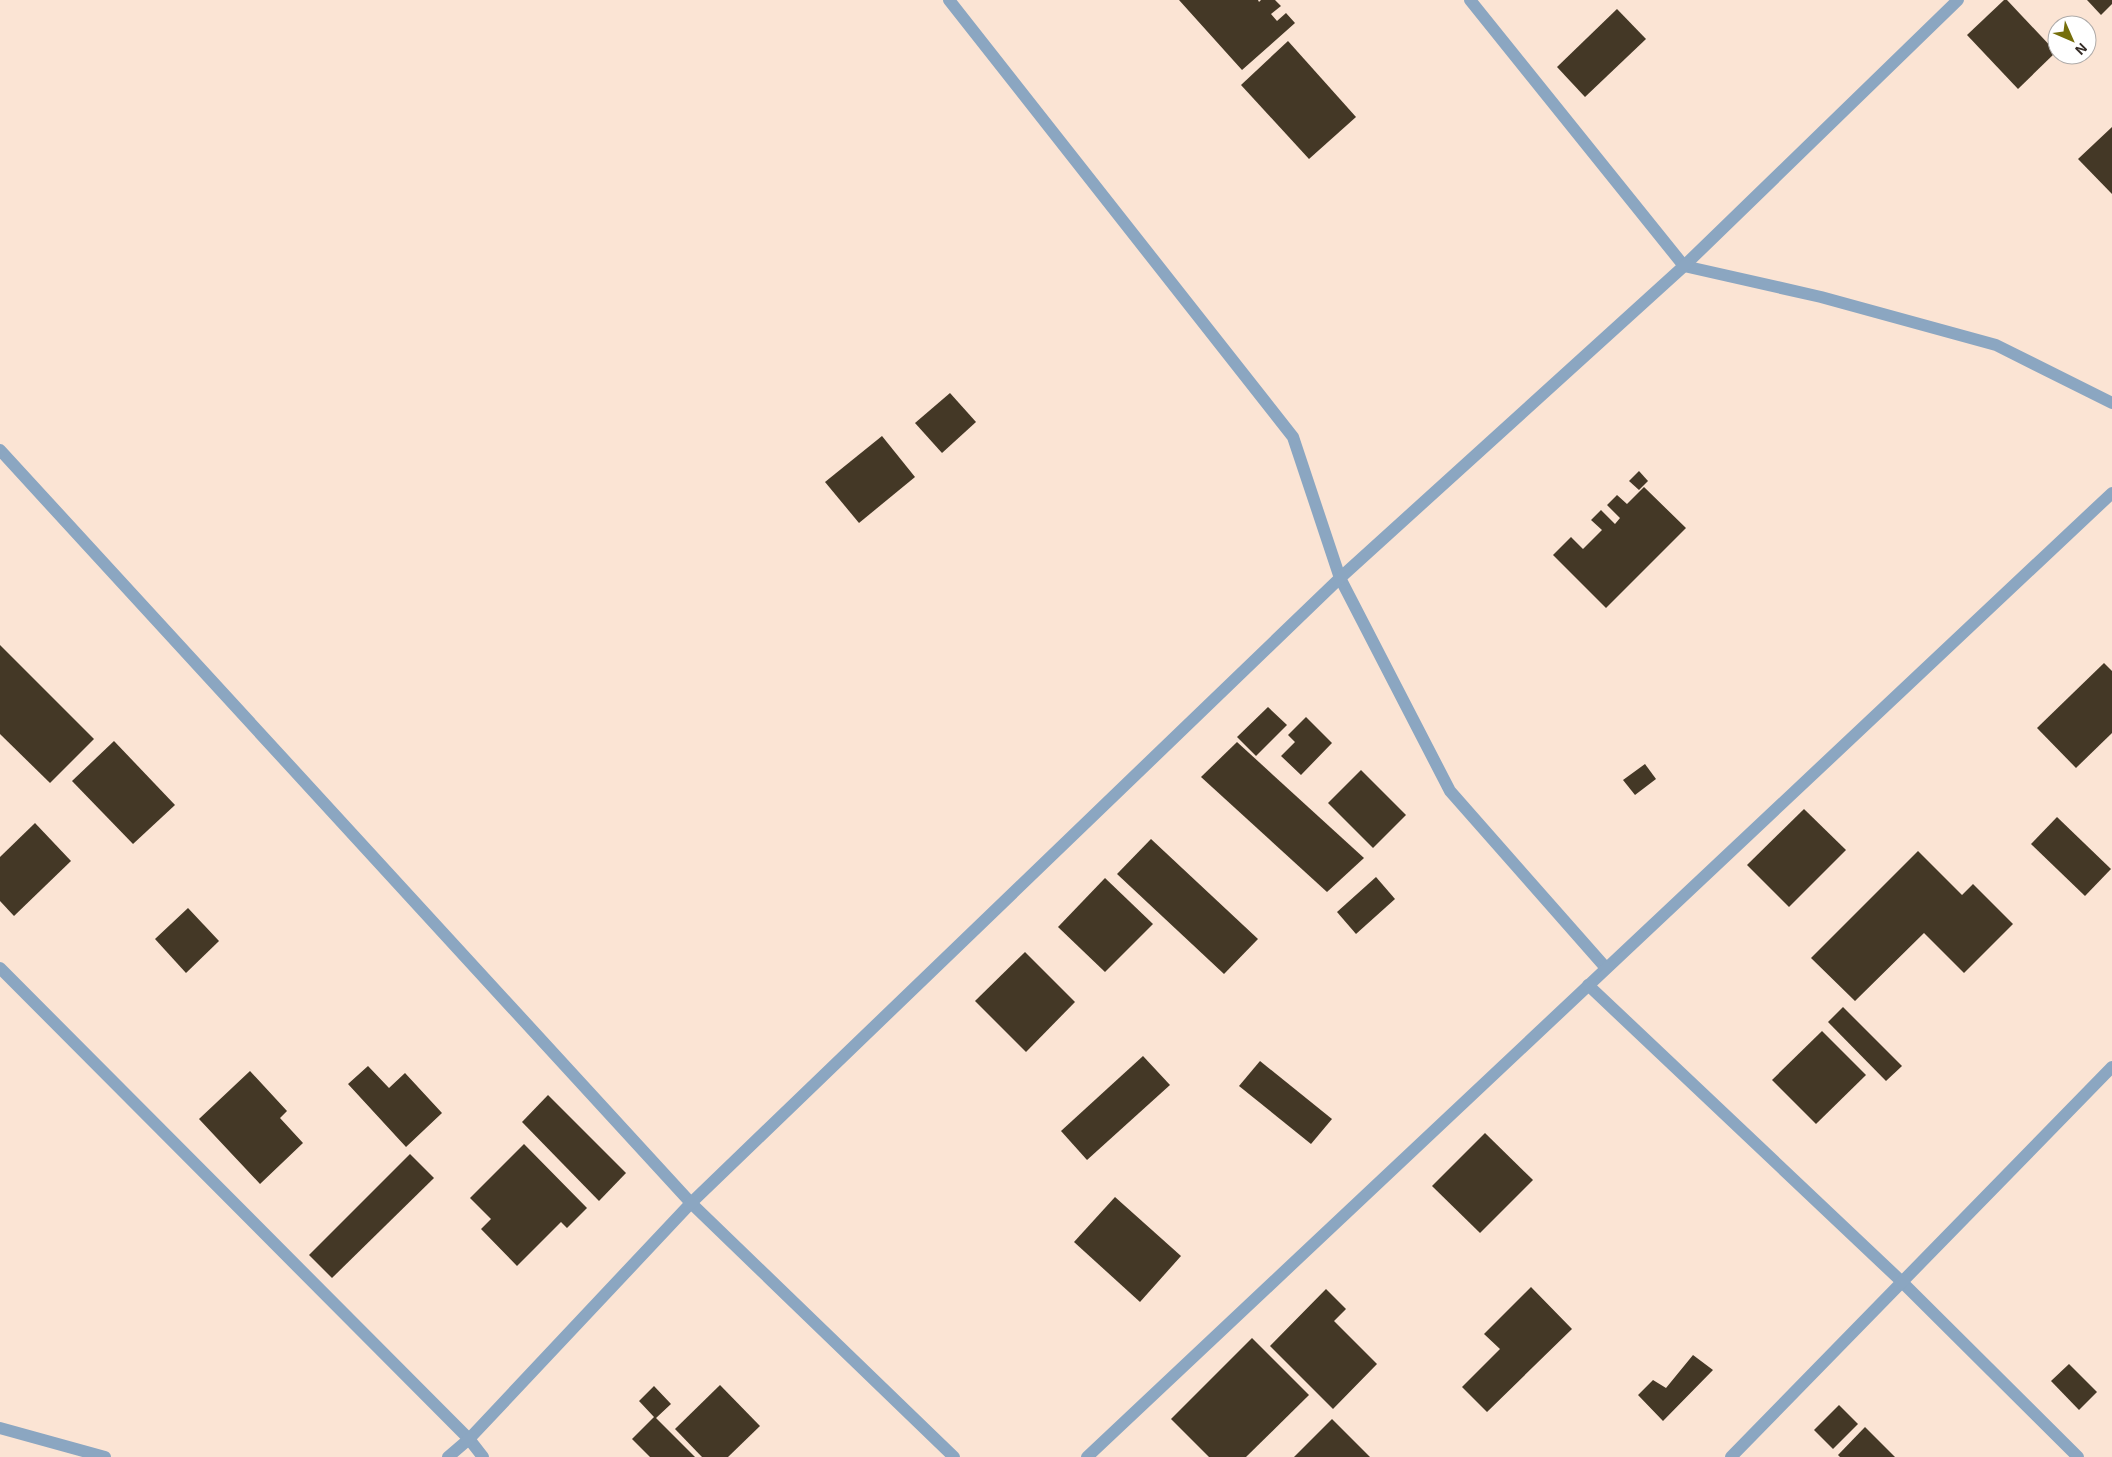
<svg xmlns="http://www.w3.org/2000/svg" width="2112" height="1457" font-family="'Exo 2',sans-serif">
<rect width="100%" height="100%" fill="#fbe4d4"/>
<g fill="#443826">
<polygon points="1179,0 1258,0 1259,2 1261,0 1275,0 1281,6 1271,14 1277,21 1286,13 1295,23 1242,70"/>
<polygon points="2004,0 2007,0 2056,52 2018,89 1967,35"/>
<polygon points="2087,0 2112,0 2112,4 2101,15"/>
<polygon points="1617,9 1646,39 1585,97 1557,67"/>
<polygon points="1288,41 1356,117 1309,159 1241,85"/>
<polygon points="2112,127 2112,194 2078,159"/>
<polygon points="950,393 976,422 942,453 915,423"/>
<polygon points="882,436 915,477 859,523 825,482"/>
<polygon points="1639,471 1648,481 1639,490 1629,481"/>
<polygon points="1644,487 1686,528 1606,608 1553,555 1571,537 1583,549 1602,530 1591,520 1601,510 1615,524 1620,518 1607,505 1617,495 1627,504"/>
<polygon points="0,645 94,739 50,783 0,734"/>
<polygon points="2104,663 2112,671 2112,733 2076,768 2037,728"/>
<polygon points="1268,707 1287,725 1256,756 1237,737"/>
<polygon points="1306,717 1332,743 1301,775 1281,756 1295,742 1288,735"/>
<polygon points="114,741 175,805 133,844 72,781"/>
<polygon points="1237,742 1364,858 1327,892 1201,777"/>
<polygon points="1645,764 1656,779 1635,795 1623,780"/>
<polygon points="1361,770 1406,815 1373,848 1328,803"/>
<polygon points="1804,809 1846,850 1789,907 1747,865"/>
<polygon points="2057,817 2111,869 2085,896 2031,844"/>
<polygon points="35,823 71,861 14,916 0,901 0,857"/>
<polygon points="1151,839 1258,939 1224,974 1117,874"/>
<polygon points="1918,851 1962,895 1973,884 2013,924 1964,973 1924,933 1855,1001 1811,958"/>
<polygon points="1376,877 1395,899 1356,934 1337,912"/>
<polygon points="1105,878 1153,924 1105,972 1058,927"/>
<polygon points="188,908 219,941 186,973 155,939"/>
<polygon points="1025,952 1075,1002 1026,1052 975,1001"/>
<polygon points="1843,1007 1902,1066 1886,1081 1828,1022"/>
<polygon points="1822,1031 1866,1075 1816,1124 1772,1080"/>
<polygon points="1143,1056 1170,1085 1087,1160 1061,1131"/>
<polygon points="1260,1061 1332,1119 1311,1144 1239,1086"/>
<polygon points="368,1066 389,1088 405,1073 442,1113 406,1147 348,1084"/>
<polygon points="250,1071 287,1111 280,1118 303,1143 260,1184 199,1119"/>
<polygon points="548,1095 626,1173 599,1201 522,1122"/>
<polygon points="1485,1133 1533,1180 1480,1233 1432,1186"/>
<polygon points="524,1144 587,1208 567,1228 561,1222 517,1266 481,1229 491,1219 470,1198"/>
<polygon points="410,1154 434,1178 332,1278 309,1255"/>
<polygon points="1115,1197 1181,1256 1140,1302 1074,1242"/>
<polygon points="1531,1287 1572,1329 1487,1412 1462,1387 1500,1349 1484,1334"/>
<polygon points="1326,1289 1346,1309 1334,1321 1377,1364 1333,1409 1270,1346"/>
<polygon points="1252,1338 1309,1395 1246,1457 1209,1457 1171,1419"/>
<polygon points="1693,1355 1713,1370 1663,1421 1638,1395 1653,1380 1666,1388"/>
<polygon points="2069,1364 2097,1392 2079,1410 2051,1381"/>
<polygon points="720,1385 760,1426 728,1457 702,1457 675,1429"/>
<polygon points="654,1386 671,1404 656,1418 695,1457 650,1457 632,1439 654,1417 639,1401"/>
<polygon points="1839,1405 1858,1424 1833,1449 1814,1430"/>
<polygon points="1332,1419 1370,1457 1294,1457"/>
<polygon points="1865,1427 1895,1457 1840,1457 1838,1455"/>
</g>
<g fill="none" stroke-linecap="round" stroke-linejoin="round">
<g stroke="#8ba6c1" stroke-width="12">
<polyline points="949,0 1293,437 1340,578 1450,791 1606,968"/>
<polyline points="1470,0 1684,266 1821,297 1996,345 2112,403"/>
<polyline points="0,450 691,1203 954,1457"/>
<polyline points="0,968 469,1439 483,1457"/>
<polyline points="1588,985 1901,1281 2078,1457"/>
<polyline points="0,1428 105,1457"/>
<polyline points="448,1457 469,1439 691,1203 1340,578 1684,266 1958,0"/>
<polyline points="1087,1457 2112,493"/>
<polyline points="1731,1457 2112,1067"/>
</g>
</g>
<g transform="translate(2072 40) rotate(135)"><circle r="24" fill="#ffffff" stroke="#afaba9"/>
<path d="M0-4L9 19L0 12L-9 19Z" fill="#756e0b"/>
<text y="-8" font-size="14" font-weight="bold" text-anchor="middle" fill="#362d27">N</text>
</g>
</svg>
